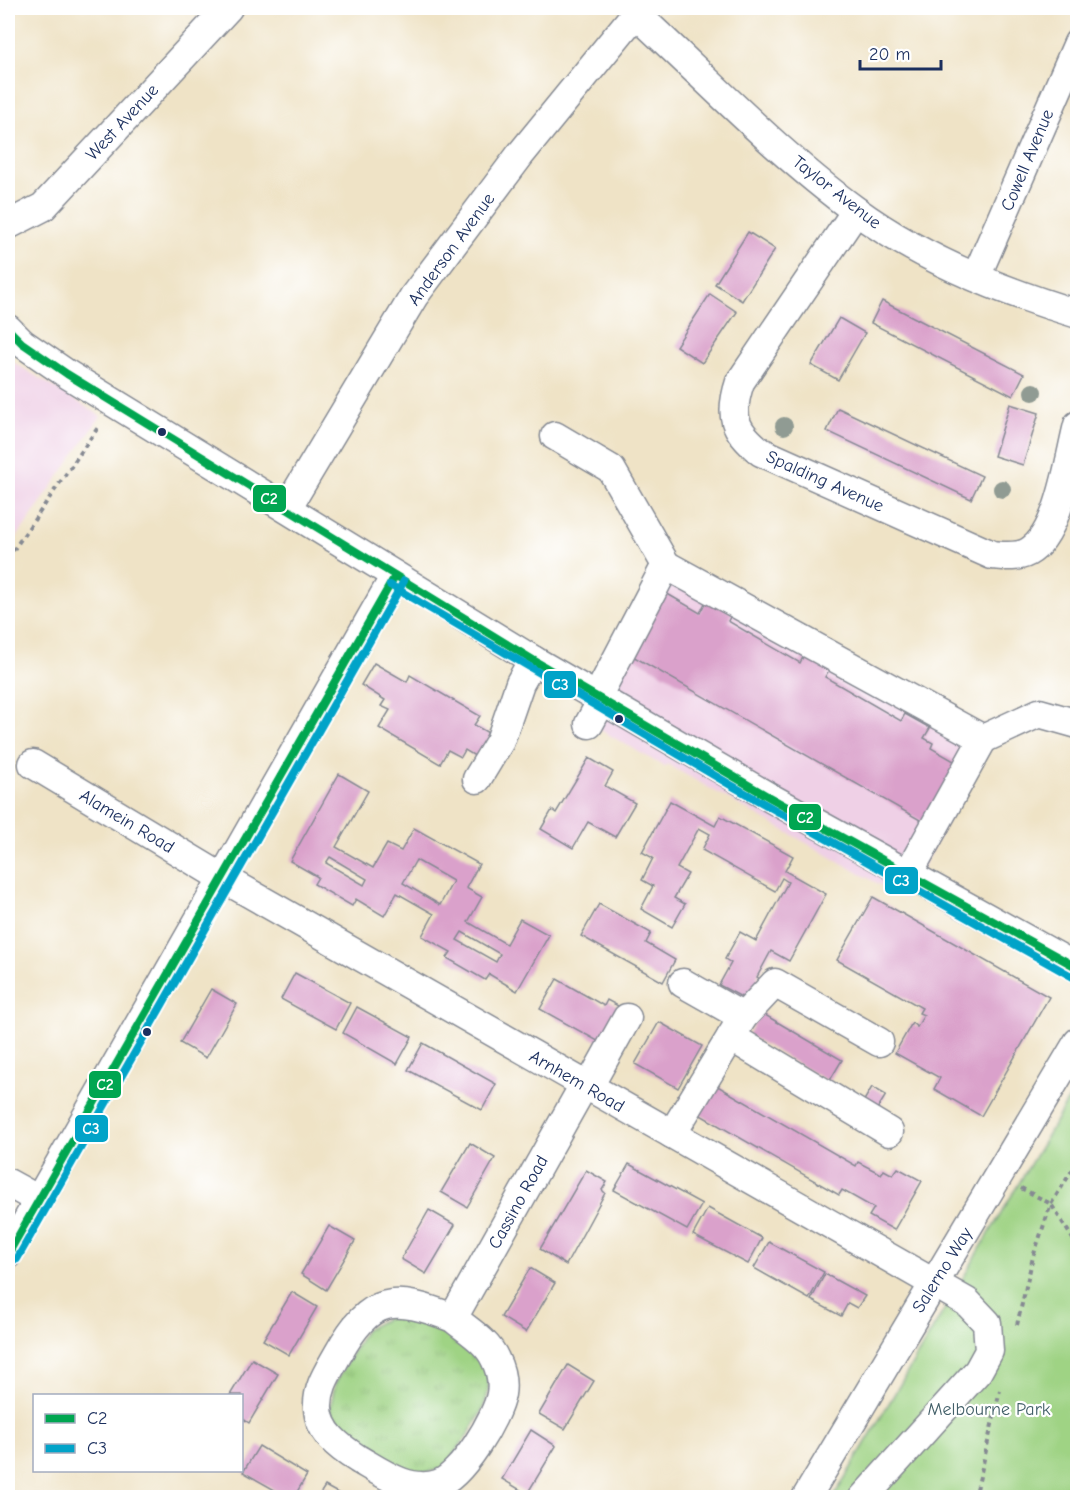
<svg xmlns="http://www.w3.org/2000/svg" width="1085" height="1505" font-family="'Comic Neue',sans-serif">
<defs>
<pattern id="grass-tufts" width="24" height="20" patternUnits="userSpaceOnUse" patternTransform="scale(1.5)"><rect width="24" height="20" fill="#9fd384"/><path d="M3 7l-1-3M5 7V3M7 7l1-3M15 17l-1-3M17 17v-4M19 17l1-3" fill="none" stroke="#88b574"/></pattern>
</defs>
<rect width="100%" height="100%" fill="#fff"/>
<filter id="ink" filterUnits="userSpaceOnUse"><feTurbulence type="fractalNoise" baseFrequency=".0167" numOctaves="2"/><feDisplacementMap in="SourceGraphic" scale="12" xChannelSelector="R" yChannelSelector="G"/><feConvolveMatrix kernelMatrix="1 2 1 2 8 2 1 2 1" color-interpolation-filters="sRGB"/></filter>
<filter id="wash" filterUnits="userSpaceOnUse"><feTurbulence type="fractalNoise" baseFrequency=".008" numOctaves="4" result="noise"/><feDisplacementMap in="SourceGraphic" scale="24" xChannelSelector="R" yChannelSelector="G"/><feGaussianBlur stdDeviation="1.35" result="paint"/><feColorMatrix in="noise" values="0 0 0 0 0 0 0 0 0 0 0 0 0 0 0 0 0 1.4 0 .05"/><feComposite in="paint" operator="in"/></filter>
<g filter="url(#wash)">
<rect width="100%" height="100%" fill="#efe3c6"/>
<g fill="#efd0e6">
<polygon points="8,359 101,416 8,550"/>
<polygon points="655,575 989,728 982,758 905,899 667,764 665,767 578,717"/>
</g>
<path fill="url(#grass-tufts)" stroke="#5d8171" stroke-width="1.5" d="M393,1315C424,1319 430,1323 457,1339C521,1377 473,1427 443,1469L411,1475L348,1441L330,1410L335,1384L365,1330Z"/>
<polygon fill="#9fd384" stroke="#5d8171" stroke-width="1.5" points="1077,1085 1077,1497 833,1498"/>
<g id="blocks">
<g fill="#daa1cb" fill-rule="evenodd">
<polygon points="748,232 775,249 742,301 715,284"/>
<polygon points="710,294 737,312 702,363 676,346"/>
<polygon points="882,301 1024,374 1013,396 871,323"/>
<polygon points="839,318 865,333 838,380 811,365"/>
<polygon points="1010,404 1039,413 1023,465 994,456"/>
<polygon points="838,408 982,476 971,499 827,431"/>
<polygon points="664,592 700,613 707,599 732,613 728,621 800,663 804,655 829,670 825,677 901,721 905,714 930,728 924,738 933,743 931,748 961,765 927,824 629,654"/>
<polygon points="374,663 407,682 410,675 480,716 474,725 492,735 478,758 465,750 461,757 448,750 440,764 379,728 390,710 381,706 385,700 361,685"/>
<polygon points="589,758 613,772 605,786 635,803 615,837 588,822 573,848 541,829 552,810 556,813"/>
<path d="M339,774L368,791L336,847L373,868L387,844L401,851L414,828L479,864L466,888L482,897L468,922L506,944L520,919L549,935L517,991L489,974L485,980L447,958L451,952L422,936L434,914L397,893L384,916L356,899L352,906L314,884L318,877L290,861ZM330,857L367,879L364,885L326,863ZM416,860L453,881L440,905L403,883ZM462,932L500,954L496,962L457,940Z"/>
<polygon points="670,801 715,826 720,816 793,856 785,871 826,894 789,961 771,951 757,977 761,980 749,1001 719,985 731,963 725,959 740,932 756,941 788,882 782,878 775,891 702,850 710,834 699,828 677,868 688,874 674,898 685,904 672,927 641,909 653,886 642,880 653,858 642,852"/>
<polygon points="873,897 1049,997 981,1116 934,1089 940,1078 895,1053 912,1023 917,1027 924,1015 919,1013 922,1008 837,960"/>
<polygon points="599,904 651,933 646,943 675,960 663,982 581,936"/>
<polygon points="295,973 350,1003 336,1029 281,999"/>
<polygon points="557,979 604,1006 607,1000 622,1008 603,1044 540,1009"/>
<polygon points="211,989 237,1004 206,1058 180,1043"/>
<polygon points="357,1007 412,1037 397,1064 343,1033"/>
<polygon points="760,1012 842,1060 829,1082 748,1035"/>
<polygon points="659,1022 702,1046 678,1088 635,1064"/>
<polygon points="423,1043 496,1084 482,1110 408,1070"/>
<polygon points="714,1084 856,1166 858,1162 881,1174 884,1170 893,1175 898,1168 922,1181 894,1230 869,1216 874,1208 842,1190 839,1195 697,1113"/>
<polygon points="872,1087 886,1095 876,1111 862,1104"/>
<polygon points="470,1143 495,1158 467,1207 441,1192"/>
<polygon points="629,1164 702,1204 687,1230 614,1190"/>
<polygon points="586,1170 607,1182 602,1190 605,1193 566,1265 540,1249"/>
<polygon points="708,1208 762,1238 748,1264 693,1235"/>
<polygon points="429,1210 455,1225 426,1274 401,1259"/>
<polygon points="329,1226 355,1241 326,1290 301,1274"/>
<polygon points="769,1242 824,1272 809,1299 754,1268"/>
<polygon points="530,1268 555,1283 526,1332 501,1317"/>
<polygon points="825,1274 865,1296 857,1308 848,1303 841,1316 811,1300"/>
<polygon points="292,1292 317,1307 289,1355 263,1340"/>
<polygon points="252,1359 278,1374 249,1423 242,1418 242,1395 230,1395"/>
<polygon points="568,1365 594,1381 565,1429 539,1414"/>
<polygon points="531,1430 556,1446 527,1494 502,1479"/>
<polygon points="259,1446 307,1475 294,1497 287,1497 243,1472"/>
<polygon points="325,1486 345,1497 318,1497"/>
</g>
</g>
</g>
<g filter="url(#ink)">
<use href="#blocks" fill-opacity="0" stroke="#858992" stroke-width="1.5"/>
<g fill="none" stroke-linecap="round" stroke-linejoin="round">
<g stroke="#858992" stroke-width="31">
<g id="minor">
<path d="M634,12C706,78 777,153 855,210C920,258 1001,291 1078,314"/>
<path d="M856,211L740,382C729,415 733,430 761,452L992,555C1004,556 1017,558 1028,552C1060,534 1069,459 1078,425"/>
<polyline points="8,225 43,207 228,8"/>
<polyline points="976,277 1078,43"/>
<polyline points="8,329 22,343 67,374 533,660 769,797 1078,968"/>
<polyline points="555,436 611,469 666,565"/>
<polyline points="287,508 414,296 520,155 640,8"/>
<polyline points="597,697 666,565 983,739 908,874"/>
<polyline points="589,724 602,700"/>
<polyline points="983,739 1039,713 1078,724"/>
<polyline points="33,764 221,877 967,1302 987,1323 989,1351 978,1371 863,1498"/>
<polyline points="477,779 500,741 520,683 533,660"/>
<polyline points="683,983 743,1017"/>
<polyline points="731,1037 889,1132"/>
<polyline points="588,1088 627,1018"/>
<polyline points="672,1134 743,1017 775,983 879,1042"/>
<polyline points="8,1183 39,1200"/>
<polyline points="8,1254 395,576"/>
<path d="M453,1318C467,1330 487,1341 495,1359C500,1369 503,1382 501,1394C497,1418 461,1477 438,1484C409,1493 382,1473 358,1459C339,1447 319,1432 318,1408C317,1387 328,1372 338,1354C371,1295 393,1295 453,1318L584,1085"/>
<polyline points="806,1498 1078,1042"/>
</g>
</g>
<g stroke="#858992" stroke-width="4" stroke-dasharray="4.5 4.5" stroke-linecap="butt">
<polyline points="8,558 99,426"/>
<polyline points="1021,1188 1051,1204 1078,1247"/>
<polyline points="1017,1325 1033,1257 1051,1204 1078,1161"/>
<polyline points="975,1498 1000,1390"/>
</g>
<use href="#minor" stroke="#fff" stroke-width="28"/>
<g stroke="#fff" stroke-width="12">
<g id="bus-1">
<polyline points="8,329 22,343 67,374 533,660 769,797 1078,968"/>
<polyline points="8,1254 395,576"/>
</g>
</g>
<g stroke="#fff" stroke-width="12">
<g id="bus-2">
<polyline points="390,585 729,784 1073,977"/>
<polyline points="17,1259 404,581"/>
</g>
</g>
<use href="#bus-1" stroke="#00a651" stroke-width="8"/>
<use href="#bus-2" stroke="#01a3c8" stroke-width="8"/>
</g>
<g fill="#909b93">
<circle cx="1033" cy="392" r="9"/>
<circle cx="784" cy="426" r="9"/>
<circle cx="1002" cy="489" r="9"/>
</g>
</g>
<g fill="#1b2f5e" stroke="#fff" stroke-width="2">
<circle cx="162" cy="432" r="5"/>
<circle cx="619" cy="719" r="5"/>
<circle cx="147" cy="1032" r="5"/>
</g>
<g text-anchor="middle" stroke-width="4.5" stroke-linejoin="round" paint-order="stroke">
<g font-size="18" fill="#1b2f5e" stroke="#fff">
<text transform="translate(122 122) rotate(-47)" y="6">West Avenue</text>
<text transform="translate(1027 160) rotate(-67)" y="6">Cowell Avenue</text>
<text transform="translate(837 192) rotate(38)" y="6">Taylor Avenue</text>
<text transform="translate(451 249) rotate(-54)" y="6">Anderson Avenue</text>
<text transform="translate(825 481) rotate(24)" y="6">Spalding Avenue</text>
<text transform="translate(127 821) rotate(31)" y="6">Alamein Road</text>
<text transform="translate(577 1081) rotate(30)" y="6">Arnhem Road</text>
<text transform="translate(518 1202) rotate(-61)" y="6">Cassino Road</text>
<text transform="translate(942 1270) rotate(-58)" y="6">Salerno Way</text>
</g>
<g font-size="18" fill="#436069" stroke="#fff">
<text x="989" y="1415">Melbourne Park</text>
</g>
</g>
<g stroke="#fff" stroke-width="2">
<rect x="252" y="484" width="35" height="29" rx="6" fill="#00a651"/>
<rect x="543" y="670" width="34" height="29" rx="6" fill="#01a3c8"/>
<rect x="788" y="803" width="34" height="28" rx="6" fill="#00a651"/>
<rect x="884" y="866" width="35" height="29" rx="6" fill="#01a3c8"/>
<rect x="88" y="1070" width="34" height="29" rx="6" fill="#00a651"/>
<rect x="74" y="1114" width="35" height="29" rx="6" fill="#01a3c8"/>
</g>
<g font-size="16" text-anchor="middle" font-weight="bold" fill="#fff">
<text x="269" y="504">C2</text>
<text x="560" y="690">C3</text>
<text x="805" y="823">C2</text>
<text x="901" y="886">C3</text>
<text x="105" y="1090">C2</text>
<text x="91" y="1134">C3</text>
</g>
<rect width="1085" height="1505" fill="none" stroke="#fff" stroke-width="30"/>
<rect x="33" y="1394" width="210" height="78" fill="#ffffff" stroke="#a4acbf" stroke-width="1.5"/>
<rect x="45" y="1414" width="30" height="9" fill="#00a651" stroke="#a4acbf" stroke-width="1.5"/>
<text x="87" y="1424" font-size="18" fill="#1b2f5e">C2</text>
<rect x="45" y="1444" width="30" height="9" fill="#01a3c8" stroke="#a4acbf" stroke-width="1.5"/>
<text x="87" y="1454" font-size="18" fill="#1b2f5e">C3</text>
<path d="M860 60v9h81v-9" fill="none" stroke="#1b2f5e" stroke-width="3"/>
<text x="869" y="60" font-size="18" fill="#1b2f5e" stroke="#ffffff" stroke-width="4.5" paint-order="stroke">20 m</text>
</svg>
